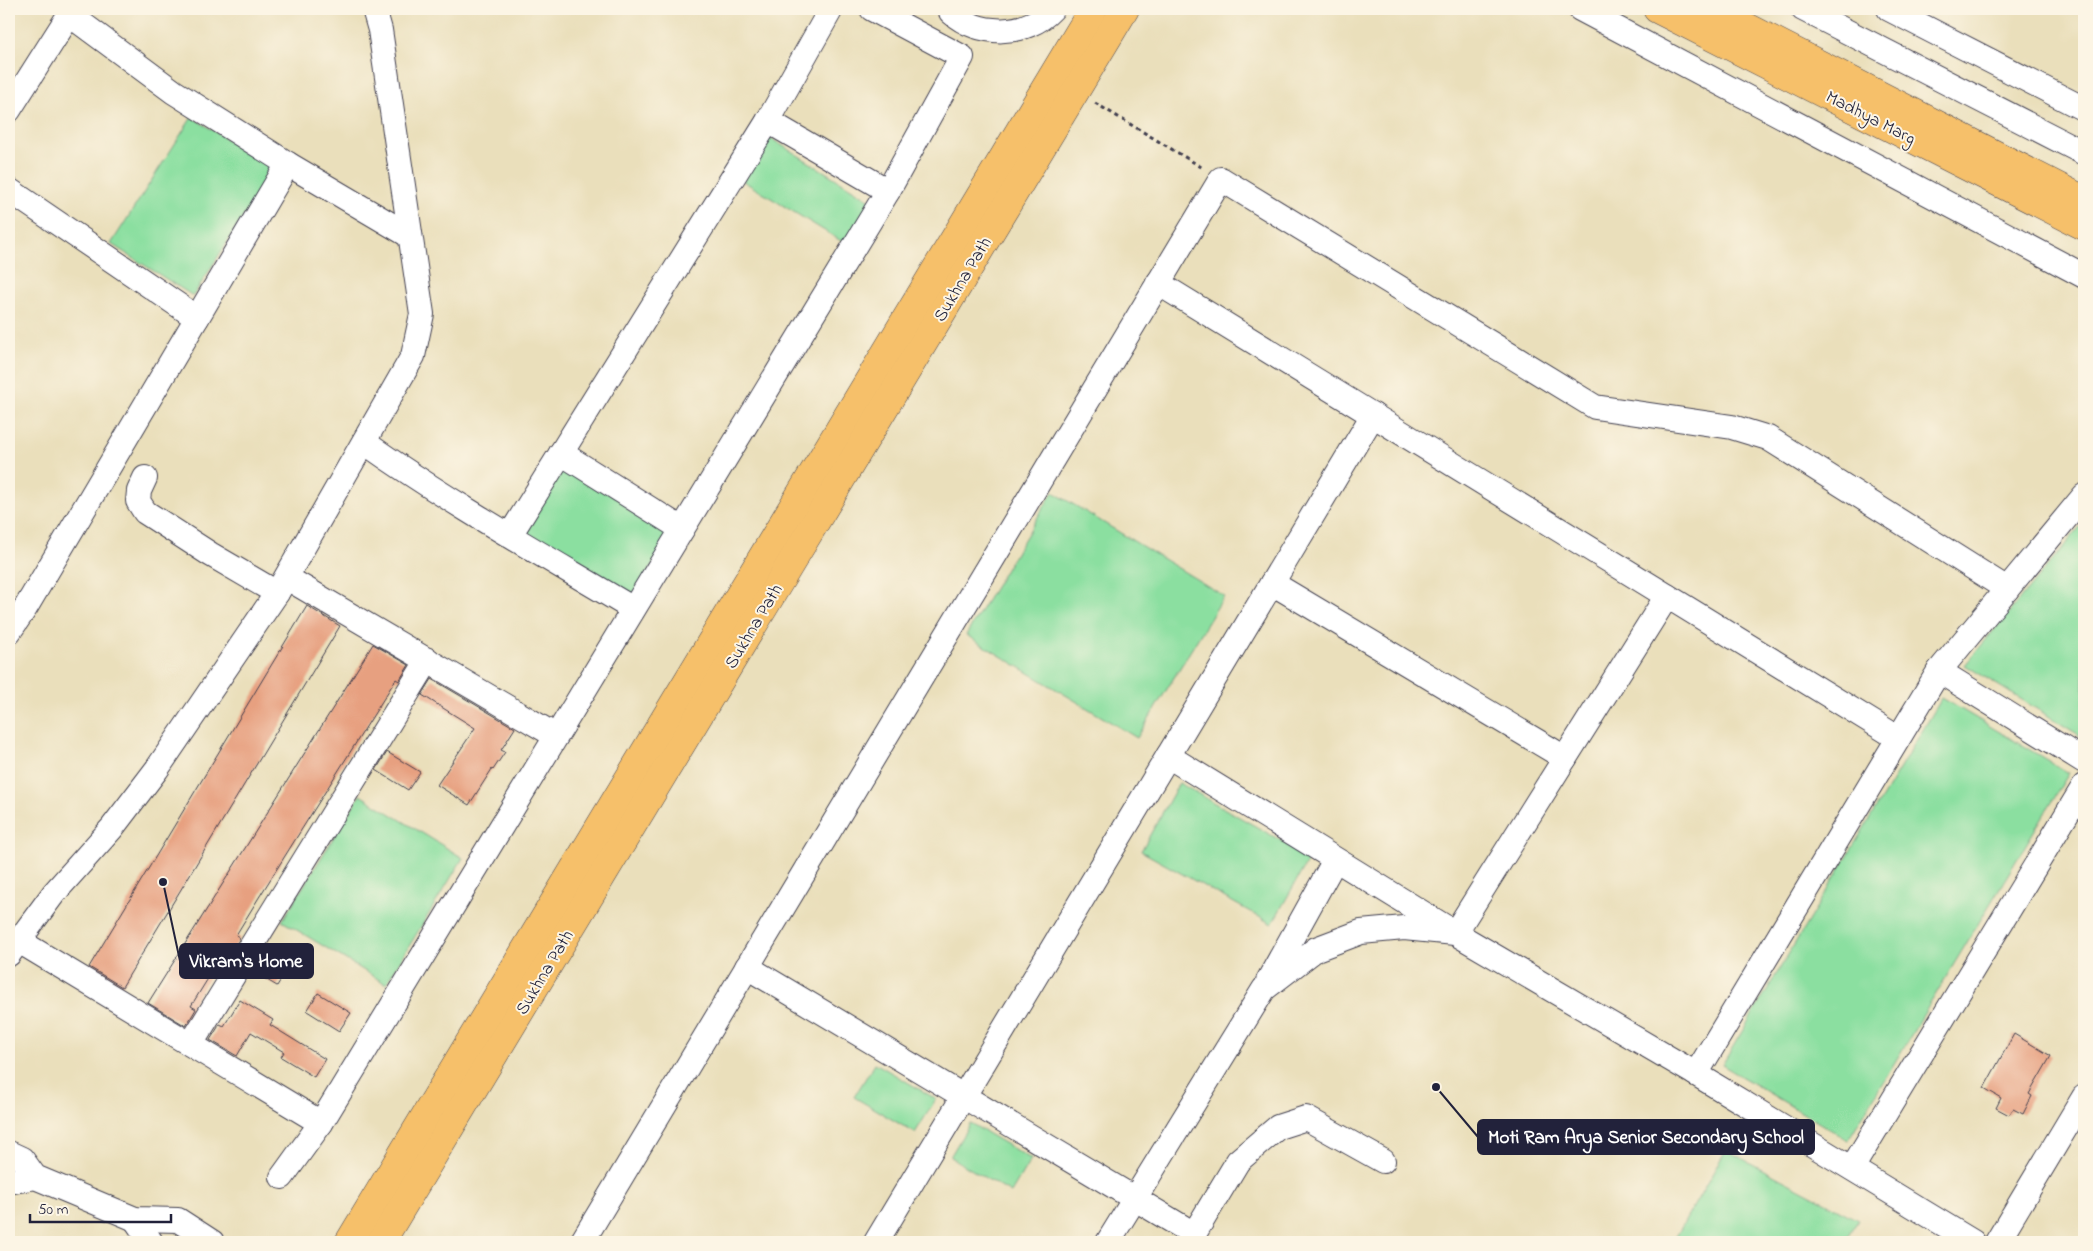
<svg xmlns="http://www.w3.org/2000/svg" width="2093" height="1251" font-family="'Indie Flower',sans-serif">
<rect width="100%" height="100%" fill="#fcf5e5"/>
<filter id="ink" filterUnits="userSpaceOnUse"><feTurbulence type="fractalNoise" baseFrequency=".02" numOctaves="2"/><feDisplacementMap in="SourceGraphic" scale="10" xChannelSelector="R" yChannelSelector="G"/><feConvolveMatrix kernelMatrix="1 2 1 2 8 2 1 2 1" color-interpolation-filters="sRGB"/></filter>
<filter id="wash" filterUnits="userSpaceOnUse"><feTurbulence type="fractalNoise" baseFrequency=".0096" numOctaves="4" result="noise"/><feDisplacementMap in="SourceGraphic" scale="20" xChannelSelector="R" yChannelSelector="G"/><feGaussianBlur stdDeviation="1.12" result="paint"/><feColorMatrix in="noise" values="0 0 0 0 0 0 0 0 0 0 0 0 0 0 0 0 0 1.4 0 .05"/><feComposite in="paint" operator="in"/></filter>
<g filter="url(#wash)">
<rect width="100%" height="100%" fill="#eadfbb"/>
<g fill="#8bdfa0" stroke="#56806e">
<polygon points="192,117 274,169 193,296 111,244"/>
<polygon points="770,138 872,201 846,244 743,181"/>
<polygon points="564,465 673,533 631,599 523,531"/>
<polygon points="1053,492 1224,596 1137,738 966,635"/>
<polygon points="2084,522 2084,738 1965,665"/>
<polygon points="1942,698 2069,773 1848,1140 1722,1065"/>
<polygon points="1179,783 1310,857 1272,924 1141,851"/>
<polygon points="360,795 463,858 386,984 282,921"/>
<polygon points="875,1063 936,1099 915,1133 854,1097"/>
<polygon points="970,1123 1031,1159 1011,1193 950,1157"/>
<polygon points="1726,1150 1858,1220 1845,1242 1673,1242"/>
</g>
<g id="blocks">
<g fill="#e7a080">
<polygon points="307,606 340,626 122,987 89,967"/>
<polygon points="373,644 409,665 399,681 396,679 258,899 236,935 240,938 229,956 224,953 212,972 191,1006 196,1009 186,1026 148,1003"/>
<polygon points="432,679 515,728 501,750 505,752 493,770 492,769 469,805 437,785 475,728 422,695"/>
<polygon points="387,752 420,772 408,790 376,770"/>
<polygon points="264,953 288,968 277,986 252,971"/>
<polygon points="318,993 351,1013 339,1031 307,1011"/>
<polygon points="240,1000 273,1020 270,1025 325,1059 314,1077 281,1057 284,1052 251,1032 237,1056 210,1040 220,1024 224,1026"/>
<polygon points="2014,1034 2051,1056 2029,1094 2032,1096 2023,1114 2013,1109 2009,1115 1996,1108 2001,1098 1984,1088"/>
</g>
</g>
</g>
<g filter="url(#ink)">
<use href="#blocks" fill-opacity="0" stroke="#403e4e" stroke-width="1"/>
<g fill="none" stroke-linecap="round" stroke-linejoin="round">
<g stroke="#403e4e" stroke-width="26">
<g id="minor">
<path d="M953,9L951,12C979,37 1026,37 1052,9"/>
<polyline points="1580,9 2084,276"/>
<polyline points="1803,9 2084,153"/>
<polyline points="1889,9 2084,109"/>
<polyline points="70,15 174,92 288,164 410,236"/>
<polyline points="9,110 73,9"/>
<polyline points="768,121 888,191"/>
<polyline points="9,190 197,318"/>
<polyline points="1158,283 1898,738"/>
<path d="M364,442C450,503 543,555 633,609"/>
<polyline points="561,453 682,529"/>
<polyline points="145,478 139,491 138,501 145,512 210,554 277,593"/>
<polyline points="510,535 768,121 831,9"/>
<polyline points="287,578 556,736"/>
<polyline points="1272,583 1565,758"/>
<polyline points="9,632 26,607 288,164"/>
<polyline points="1939,671 2084,761"/>
<polyline points="1168,756 1455,933 1667,596"/>
<polyline points="19,941 321,1123"/>
<polyline points="9,954 54,893 112,828 157,769 277,593 413,356 422,314 380,30 374,9"/>
<polyline points="747,967 1194,1234 1189,1242"/>
<polyline points="1268,981 1335,860"/>
<polyline points="191,1044 428,660"/>
<polyline points="1696,1074 1939,671 2084,496"/>
<polyline points="9,1153 22,1159 35,1177 135,1219 178,1220 212,1242"/>
<polyline points="1852,1168 2084,786"/>
<polyline points="282,1177 321,1123 888,191 962,57 872,9"/>
<polyline points="9,1182 35,1177"/>
<polyline points="135,1219 151,1242"/>
<polyline points="1194,1234 1238,1161 1278,1127 1306,1118 1383,1161"/>
<polyline points="582,1242 1221,179 1595,407 1732,427 1768,438 2007,589"/>
<polyline points="876,1242 1373,415"/>
<polyline points="1108,1242 1264,989 1316,949 1361,932 1404,928 1455,933 1696,1074 1973,1242"/>
<polyline points="1997,1242 2084,1097"/>
</g>
</g>
<g stroke="#403e4e" stroke-width="29">
<g id="major">
<polyline points="1657,9 2084,226"/>
<polyline points="1712,9 2084,200"/>
<polyline points="349,1242 1093,9"/>
<polyline points="381,1242 1125,9"/>
</g>
</g>
<polyline stroke="#403e4e" stroke-width="3" stroke-dasharray="4 4" stroke-linecap="butt" points="1095,103 1203,168"/>
<use href="#minor" stroke="#fff" stroke-width="24"/>
<use href="#major" stroke="#f6c06b" stroke-width="28"/>
</g>
</g>
<g text-anchor="middle" stroke-width="4" stroke-linejoin="round" paint-order="stroke">
<g font-size="18" fill="#22223b" stroke="#fcf5e5">
<text transform="translate(1871 117) rotate(27)" y="6">Madhya Marg</text>
<text transform="translate(962 279) rotate(-59)" y="6">Sukhna Path</text>
<text transform="translate(753 626) rotate(-59)" y="6">Sukhna Path</text>
<text transform="translate(544 972) rotate(-59)" y="6">Sukhna Path</text>
</g>
</g>
<path fill="none" stroke="#22223b" stroke-width="2" d="M163 882L180 961M1436 1087L1478 1137"/>
<g fill="#22223b" stroke="#fcf5e5" stroke-width="2">
<circle cx="163" cy="882" r="5"/>
<circle cx="1436" cy="1087" r="5"/>
</g>
<g fill="#22223b" stroke="#22223b" stroke-width="2">
<rect x="180" y="944" width="133" height="34" rx="5"/>
<rect x="1478" y="1120" width="336" height="34" rx="5"/>
</g>
<g font-size="19" text-anchor="middle" font-weight="bold" fill="#fff">
<text x="246" y="967">Vikram's Home</text>
<text x="1646" y="1143">Moti Ram Arya Senior Secondary School</text>
</g>
<rect width="2093" height="1251" fill="none" stroke="#fcf5e5" stroke-width="30"/>
<path d="M30 1214v8h141v-8" fill="none" stroke="#22223b" stroke-width="2.5"/>
<text x="38" y="1214" font-size="15" fill="#22223b" stroke="#fcf5e5" stroke-width="4" paint-order="stroke">50 m</text>
</svg>
